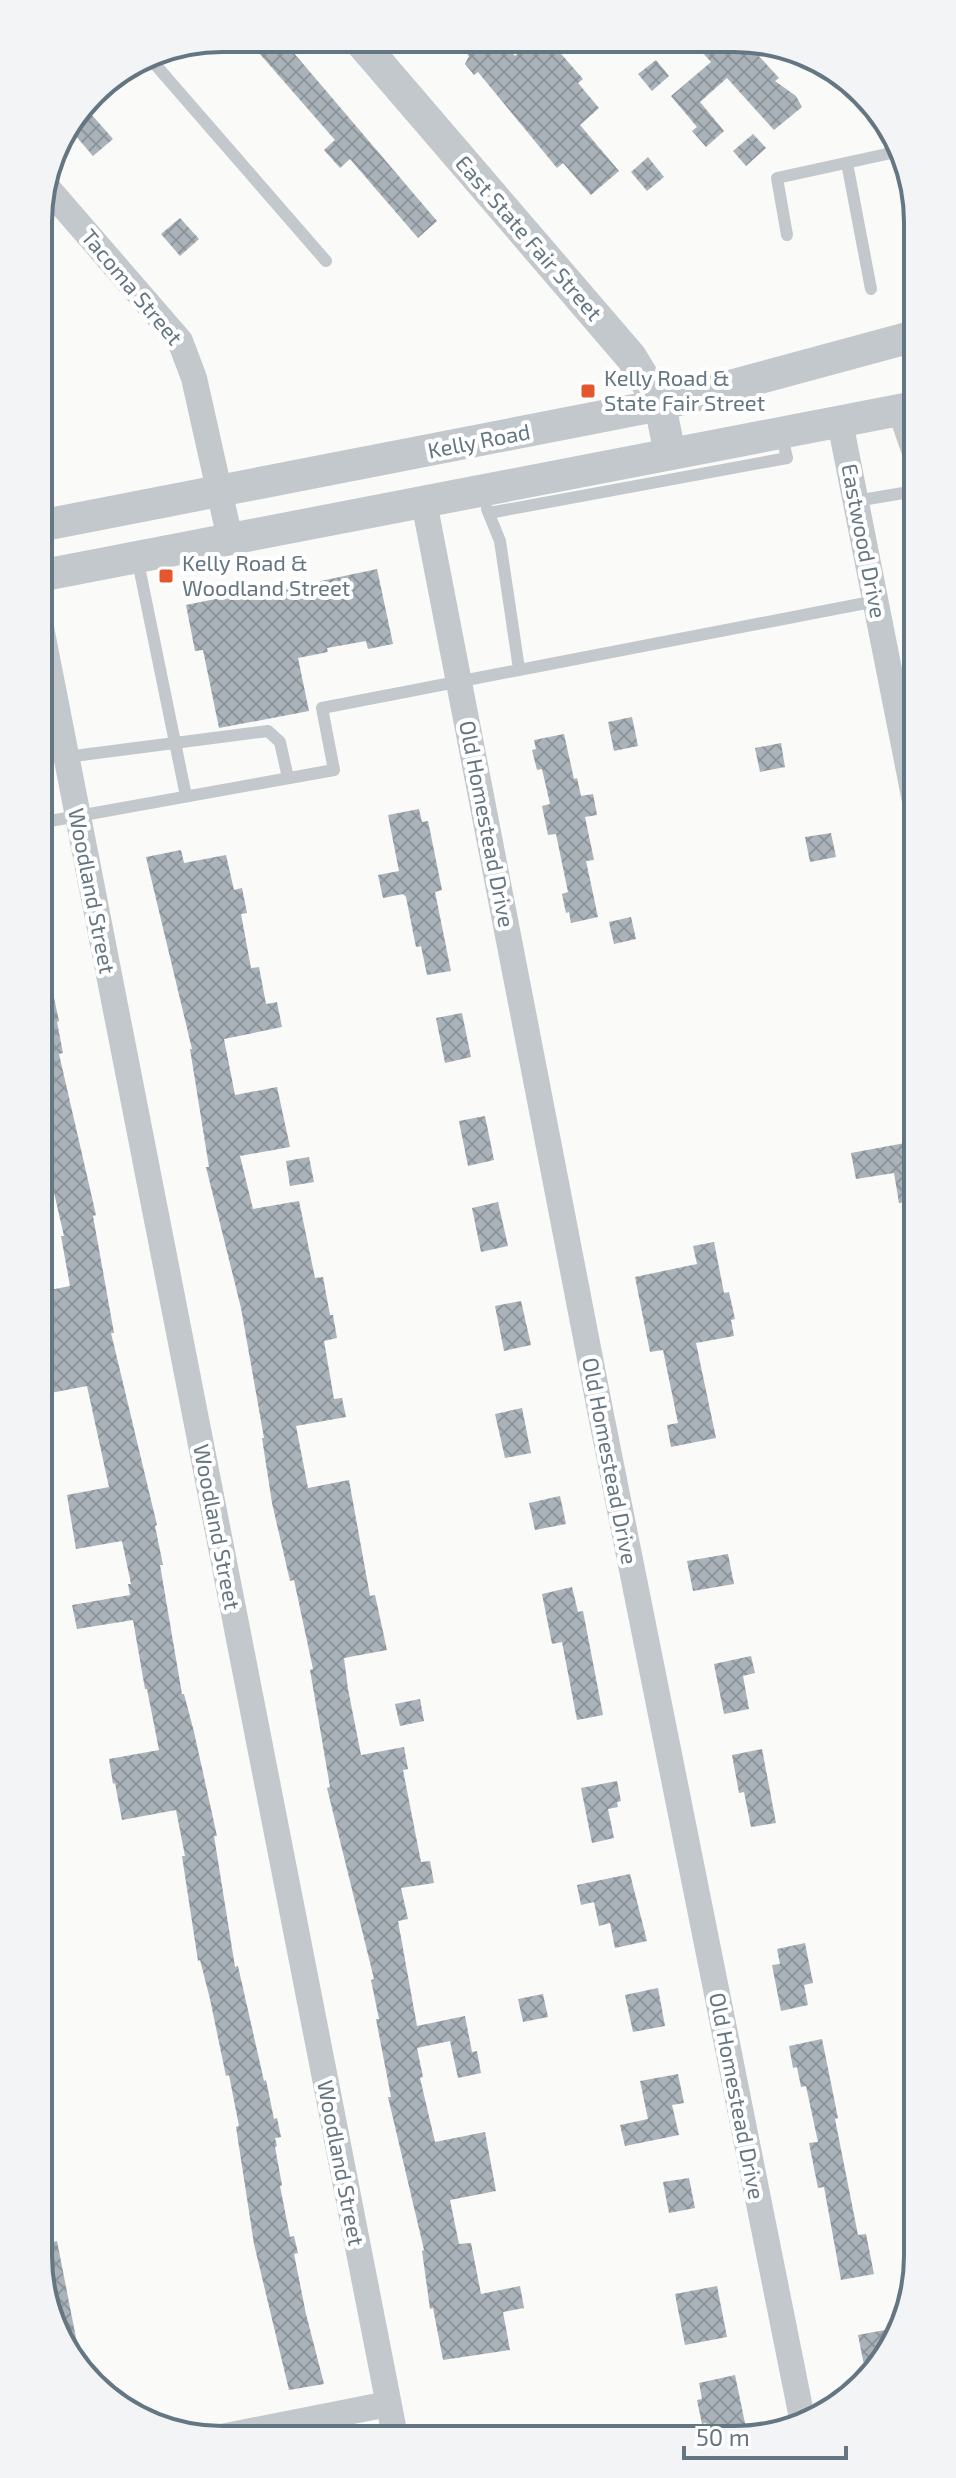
<svg xmlns="http://www.w3.org/2000/svg" width="956" height="2478" font-family="'Exo 2',sans-serif">
<defs>
<pattern id="building-cross-hatch" width="8" height="8" patternUnits="userSpaceOnUse" patternTransform="scale(2)"><rect width="8" height="8" fill="#aab3b9"/><path d="M0 0l8 8M0 8l8-8" fill="none" stroke="#8e969c"/></pattern>
</defs>
<rect width="100%" height="100%" fill="#fafaf8"/>
<g fill="url(#building-cross-hatch)">
<polygon points="246,38 281,38 437,221 418,238 350,159 340,168 324,150 335,140"/>
<polygon points="454,40 501,40 515,56 534,40 549,40 583,79 578,83 599,108 580,125 619,171 591,195 563,163 557,168 478,72 474,75 465,64 469,56"/>
<polygon points="715,41 745,41 779,78 775,81 796,96 802,107 774,130 727,78 700,102 724,131 706,147 692,131 697,127 671,96 711,62 702,52"/>
<polygon points="656,60 669,76 652,91 638,74"/>
<polygon points="84,106 113,139 93,156 68,127"/>
<polygon points="753,134 766,148 746,166 733,151"/>
<polygon points="648,157 664,177 647,191 631,172"/>
<polygon points="180,218 199,239 180,256 161,234"/>
<polygon points="377,569 393,644 368,649 366,641 327,648 328,652 298,658 309,711 219,728 203,650 195,651 186,605 230,596 232,600"/>
<polygon points="632,717 638,746 614,751 608,722"/>
<polygon points="564,734 574,779 577,778 581,796 593,794 597,815 585,817 594,860 586,861 598,917 571,923 569,912 566,913 562,894 568,892 556,834 548,835 542,806 550,804 542,769 537,770 532,750 536,749 534,740"/>
<polygon points="781,743 785,767 760,772 755,748"/>
<polygon points="419,809 422,822 428,821 442,890 435,892 451,971 427,975 421,946 416,947 406,897 403,894 383,898 378,875 399,871 388,815"/>
<polygon points="831,833 836,857 810,862 805,837"/>
<polygon points="181,850 184,863 226,855 234,890 242,888 247,913 241,914 251,968 259,967 266,1004 277,1002 282,1027 224,1039 235,1095 277,1087 290,1147 240,1156 253,1209 299,1201 315,1278 323,1277 330,1315 333,1315 337,1338 324,1341 334,1399 342,1398 346,1417 296,1426 308,1488 349,1480 370,1596 375,1595 387,1650 344,1658 348,1689 361,1755 404,1747 408,1769 403,1770 421,1862 430,1861 434,1883 401,1888 408,1919 398,1921 417,2026 465,2016 472,2052 477,2051 481,2073 458,2078 450,2041 417,2048 423,2077 420,2078 435,2142 485,2132 496,2191 450,2200 459,2244 471,2243 481,2294 520,2286 524,2308 503,2312 510,2350 443,2360 433,2308 430,2309 422,2251 424,2250 388,2097 391,2097 376,2019 379,2019 371,1980 374,1979 327,1788 330,1787 310,1670 313,1669 294,1580 290,1581 272,1503 262,1438 264,1438 241,1308 206,1167 209,1167 190,1049 192,1049 146,857"/>
<polygon points="631,917 636,939 614,944 609,922"/>
<polygon points="40,965 47,965 59,1021 57,1022 63,1053 59,1054 96,1215 93,1216 114,1333 111,1333 157,1525 155,1526 163,1565 160,1565 182,1694 184,1694 194,1732 217,1836 214,1836 235,1967 238,1966 264,2081 266,2080 274,2119 277,2118 281,2137 275,2138 277,2146 275,2147 282,2185 280,2186 290,2237 294,2236 298,2253 294,2254 306,2314 324,2384 289,2390 254,2244 236,2127 239,2126 229,2075 226,2076 210,1999 200,1960 198,1961 182,1856 185,1856 176,1810 122,1820 115,1783 113,1784 109,1759 159,1750 147,1689 145,1689 133,1620 77,1629 72,1605 130,1595 128,1584 131,1584 122,1541 76,1549 67,1495 109,1487 87,1386 40,1395 40,1292 70,1286 61,1236 64,1236 40,1132"/>
<polygon points="462,1013 471,1057 445,1063 436,1018"/>
<polygon points="485,1116 494,1160 468,1166 459,1121"/>
<polygon points="916,1141 916,1200 899,1203 894,1173 856,1179 851,1153"/>
<polygon points="309,1157 314,1182 290,1186 286,1161"/>
<polygon points="498,1202 508,1246 481,1252 472,1208"/>
<polygon points="714,1242 724,1293 729,1292 735,1319 731,1320 734,1336 696,1343 716,1438 671,1447 667,1425 678,1423 663,1350 650,1352 635,1277 697,1264 693,1246"/>
<polygon points="521,1301 531,1345 504,1351 495,1306"/>
<polygon points="522,1408 531,1453 505,1458 495,1414"/>
<polygon points="560,1496 566,1524 535,1530 529,1503"/>
<polygon points="728,1554 734,1584 693,1591 687,1561"/>
<polygon points="572,1587 578,1612 583,1611 603,1715 577,1720 562,1642 552,1644 542,1594"/>
<polygon points="751,1656 755,1673 743,1676 749,1709 724,1714 714,1664"/>
<polygon points="420,1699 424,1721 400,1726 395,1704"/>
<polygon points="762,1749 776,1823 751,1827 744,1792 739,1793 732,1755"/>
<polygon points="617,1781 621,1801 617,1802 618,1807 608,1809 614,1838 592,1843 581,1788"/>
<polygon points="630,1874 647,1941 615,1948 610,1923 599,1926 594,1902 581,1905 577,1885"/>
<polygon points="805,1943 813,1983 804,1985 808,2005 781,2011 772,1965 780,1964 777,1949"/>
<polygon points="658,1988 665,2026 633,2032 625,1995"/>
<polygon points="543,1994 548,2017 523,2022 518,1999"/>
<polygon points="822,2039 838,2118 835,2119 858,2235 866,2234 874,2274 841,2280 824,2187 818,2188 809,2143 818,2142 806,2086 801,2087 797,2067 793,2068 789,2046"/>
<polygon points="678,2074 684,2103 672,2105 679,2135 625,2146 620,2125 648,2119 640,2081"/>
<polygon points="689,2178 695,2208 669,2213 663,2182"/>
<polygon points="57,2241 79,2353 75,2354 42,2292 42,2245"/>
<polygon points="717,2286 727,2337 685,2345 675,2294"/>
<polygon points="885,2330 887,2341 873,2377 867,2380 858,2335"/>
<polygon points="735,2375 746,2428 708,2436 706,2423 702,2424 697,2400 702,2399 699,2383"/>
</g>
<g fill="none" stroke-linecap="round" stroke-linejoin="round">
<g stroke="#c3c8cc" stroke-width="12">
<polyline points="147,55 326,261"/>
<polyline points="847,163 871,289"/>
<polyline points="787,235 777,178 896,152"/>
<polyline points="893,411 911,462 915,483"/>
<polyline points="856,501 915,491"/>
<polyline points="487,509 500,541 519,669"/>
<polyline points="489,513 787,458 781,433"/>
<polyline points="137,557 186,796"/>
<polyline points="66,757 268,731 280,742 288,778"/>
<polyline points="39,823 334,770 322,708 876,601"/>
</g>
<g stroke="#c3c8cc" stroke-width="26">
<polyline points="45,185 180,341 194,378 230,539"/>
<polyline points="840,422 915,801"/>
<polyline points="424,502 601,1415 802,2418"/>
<polyline points="39,617 395,2436"/>
<polyline points="221,2437 388,2404"/>
</g>
<g stroke="#c3c8cc" stroke-width="32">
<polyline points="358,39 631,357 660,405 670,454"/>
<polyline points="39,526 660,405 915,336"/>
<polyline points="39,576 915,407"/>
</g>
</g>
<g fill="#e4572e" stroke="#fff" stroke-width="3">
<rect x="580" y="383" width="16" height="16" rx="4"/>
<rect x="158" y="568" width="16" height="16" rx="4"/>
</g>
<g text-anchor="middle" stroke-width="8" stroke-linejoin="round" paint-order="stroke">
<g font-size="22" fill="#657683" stroke="#fff">
<text transform="translate(529 238) rotate(49)" y="8">East State Fair Street</text>
<text transform="translate(132 287) rotate(50)" y="8">Tacoma Street</text>
<text transform="translate(479 441) rotate(-11)" y="8">Kelly Road</text>
<text transform="translate(864 541) rotate(79)" y="8">Eastwood Drive</text>
<text transform="translate(487 824) rotate(79)" y="8">Old Homestead Drive</text>
<text transform="translate(92 891) rotate(79)" y="8">Woodland Street</text>
<text transform="translate(610 1461) rotate(79)" y="8">Old Homestead Drive</text>
<text transform="translate(217 1527) rotate(79)" y="8">Woodland Street</text>
<text transform="translate(737 2096) rotate(79)" y="8">Old Homestead Drive</text>
<text transform="translate(341 2163) rotate(79)" y="8">Woodland Street</text>
</g>
<g font-size="22" fill="#657683" stroke="#fff" text-anchor="start">
<text x="604" y="386">Kelly Road &amp;<tspan x="604" dy="25">State Fair Street</tspan></text>
<text x="182" y="571">Kelly Road &amp;<tspan x="182" dy="25">Woodland Street</tspan></text>
</g>
</g>
<path d="M0 0H956V2478H0ZM222 52H734A170 170 0 0 1 904 222V2256A170 170 0 0 1 734 2426H222A170 170 0 0 1 52 2256V222A170 170 0 0 1 222 52Z" fill="#f3f4f5" fill-rule="evenodd"/>
<path fill="none" stroke="#657683" stroke-width="4" d="M222 52H734A170 170 0 0 1 904 222V2256A170 170 0 0 1 734 2426H222A170 170 0 0 1 52 2256V222A170 170 0 0 1 222 52Z"/>
<path d="M684 2446v12h162v-12" fill="none" stroke="#657683" stroke-width="4"/>
<text x="696" y="2446" font-size="24" fill="#657683" stroke="#ffffff" stroke-width="6" paint-order="stroke">50 m</text>
</svg>
